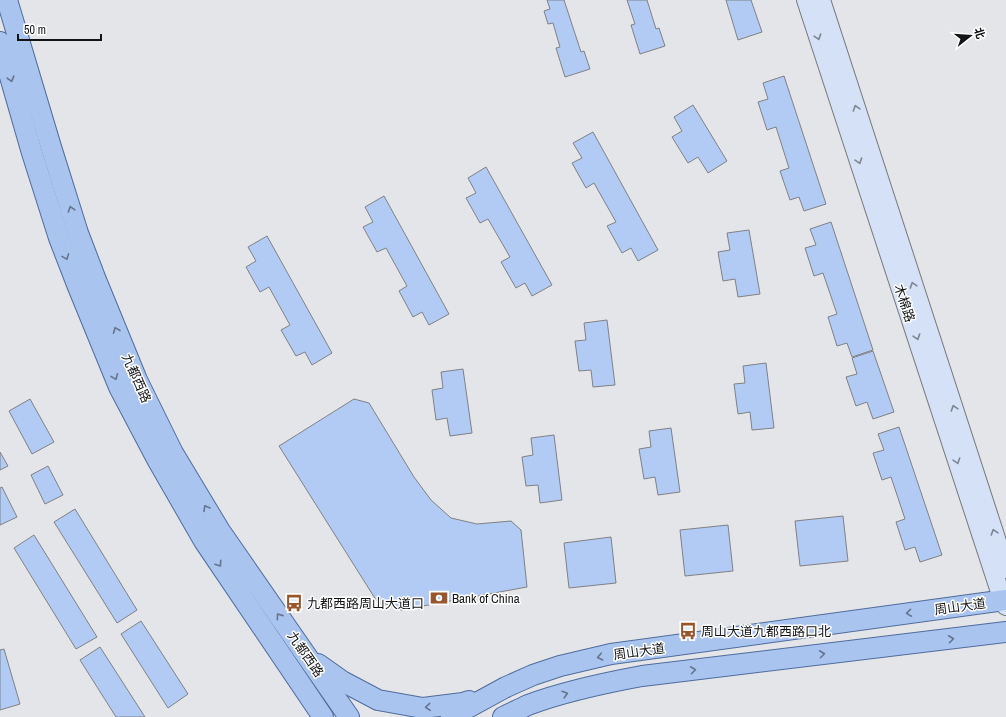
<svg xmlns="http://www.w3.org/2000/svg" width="1006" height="717" font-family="'Archivo Narrow','Noto Sans SC',sans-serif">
<rect width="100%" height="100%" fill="#e3e5e8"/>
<g fill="#b1cbf5" stroke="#808184">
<polygon points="547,0 564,0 581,52 584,51 590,69 565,77 556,48 560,47 553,23 548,24 544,11 550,9"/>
<polygon points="627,0 647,0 656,29 659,28 665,46 640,54 631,25 635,24"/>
<polygon points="726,0 751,0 762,32 738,40"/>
<polygon points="784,76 826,204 804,211 799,197 790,200 780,171 789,168 776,127 767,130 758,102 768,99 763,83"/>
<polygon points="693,105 727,161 708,173 698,157 688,163 672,137 682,131 674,117"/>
<polygon points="593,132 658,250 638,261 631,248 622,253 607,226 616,222 594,183 586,188 572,163 582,158 573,143"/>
<polygon points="486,167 552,285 532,296 525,283 516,288 501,262 510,257 488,219 480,223 466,198 476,193 468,178"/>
<polygon points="384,196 449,314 429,325 422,312 413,317 399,291 407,286 386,248 377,252 363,227 373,222 365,207"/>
<polygon points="831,222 873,350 852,357 847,343 837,346 828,317 837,314 823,273 814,276 805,248 816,245 810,229"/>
<polygon points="749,230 760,294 738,297 735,279 723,281 718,252 730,250 727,233"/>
<polygon points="267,236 332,353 312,365 305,352 296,356 281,330 290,325 269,287 260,292 246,267 256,261 248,247"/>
<polygon points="607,320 615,385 593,387 591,370 579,371 575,341 586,340 584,323"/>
<polygon points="873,351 894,412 873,419 867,402 856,406 846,377 857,374 852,358"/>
<polygon points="766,363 774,428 752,430 750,412 738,414 734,384 745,383 743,366"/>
<polygon points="463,369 472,433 450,436 447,418 436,420 432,390 443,388 441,372"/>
<polygon points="30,399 54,442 32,454 9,411"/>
<polygon points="354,399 369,403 414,477 431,500 451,518 477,524 511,521 521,530 527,587 401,610 376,600 279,446"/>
<polygon points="899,427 942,555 920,562 915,547 905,550 896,522 905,519 891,477 882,480 873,453 884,450 878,434"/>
<polygon points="671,428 680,492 658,495 655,477 644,479 639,449 651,447 649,431"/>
<polygon points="554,435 562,500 540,503 538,485 526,486 522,457 533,455 531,438"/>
<polygon points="0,452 8,466 0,470"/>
<polygon points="48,466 63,495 45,504 31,475"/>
<polygon points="2,487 17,517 0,525 0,488"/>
<polygon points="75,509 137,610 117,623 54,522"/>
<polygon points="843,516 848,561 800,566 795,521"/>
<polygon points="728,525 733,571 685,576 680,530"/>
<polygon points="34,535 97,637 76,649 14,548"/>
<polygon points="611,537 616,583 569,588 564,543"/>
<polygon points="141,621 188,694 168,708 121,634"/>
<polygon points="100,647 145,717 116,717 80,660"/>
<polygon points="4,649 20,704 0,710 0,650"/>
</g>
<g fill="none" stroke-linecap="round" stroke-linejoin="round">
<g stroke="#77797b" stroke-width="20">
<g id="secondary">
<polyline points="806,0 1003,601 1006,606"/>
<polyline points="821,0 1006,569"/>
</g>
</g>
<g stroke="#4f6c9c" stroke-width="22">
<g id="primary">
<polyline points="7,0 51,147 78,233 96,280 137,380 173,453 220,531 349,717"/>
<polyline points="0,42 32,153 59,238 78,287 119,387 158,461 204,541 323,717"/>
<polyline points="318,664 342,681 378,700 423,708 463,703 469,701"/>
<polyline points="451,717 506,687 533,675 560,666 611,654 1006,600"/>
<path d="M503,717C511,713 520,709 528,705C565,691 604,683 642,676L1006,632"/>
</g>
</g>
<use href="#secondary" stroke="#d4e1f7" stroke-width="18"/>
<use href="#primary" stroke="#a9c4ef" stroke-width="20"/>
</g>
<defs><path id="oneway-chevron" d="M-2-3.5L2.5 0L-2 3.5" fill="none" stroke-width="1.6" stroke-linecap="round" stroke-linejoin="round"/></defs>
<g stroke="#7d8591">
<use href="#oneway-chevron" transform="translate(818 37) rotate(72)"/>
<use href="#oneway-chevron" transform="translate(856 108) rotate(-108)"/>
<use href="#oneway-chevron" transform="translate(859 161) rotate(72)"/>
<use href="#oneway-chevron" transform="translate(913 285) rotate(-108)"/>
<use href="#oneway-chevron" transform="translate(917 337) rotate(72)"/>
<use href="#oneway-chevron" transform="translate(954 408) rotate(-108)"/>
<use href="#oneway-chevron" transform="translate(957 461) rotate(72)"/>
<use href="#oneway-chevron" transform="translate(994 532) rotate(-108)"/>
</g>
<g stroke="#66758d">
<use href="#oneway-chevron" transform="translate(11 79) rotate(74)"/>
<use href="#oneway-chevron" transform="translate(71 209) rotate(-108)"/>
<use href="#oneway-chevron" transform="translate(66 257) rotate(69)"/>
<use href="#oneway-chevron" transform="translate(116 330) rotate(-112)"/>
<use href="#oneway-chevron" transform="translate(115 377) rotate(68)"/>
<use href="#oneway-chevron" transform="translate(206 508) rotate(-121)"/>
<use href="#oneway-chevron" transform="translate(219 564) rotate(56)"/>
<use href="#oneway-chevron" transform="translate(909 613) rotate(172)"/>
<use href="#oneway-chevron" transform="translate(279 616) rotate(-125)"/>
<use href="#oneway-chevron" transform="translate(951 639) rotate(-7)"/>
<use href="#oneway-chevron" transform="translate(822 654) rotate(-7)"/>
<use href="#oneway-chevron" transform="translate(600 657) rotate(168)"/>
<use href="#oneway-chevron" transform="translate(693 670) rotate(-7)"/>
<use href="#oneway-chevron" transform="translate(565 694) rotate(-17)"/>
<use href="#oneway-chevron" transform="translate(428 707) rotate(175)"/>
</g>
<defs>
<g id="bank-bare" transform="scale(1.38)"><path d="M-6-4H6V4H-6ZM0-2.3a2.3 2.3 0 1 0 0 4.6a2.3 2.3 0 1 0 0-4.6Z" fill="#9b552b" stroke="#fff" stroke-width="2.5" paint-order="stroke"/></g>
<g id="bus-bare" transform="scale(1.38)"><path d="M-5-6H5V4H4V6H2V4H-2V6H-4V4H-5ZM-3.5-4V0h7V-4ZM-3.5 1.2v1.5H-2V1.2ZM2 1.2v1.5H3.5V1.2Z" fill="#9b552b" stroke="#fff" stroke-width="2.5" paint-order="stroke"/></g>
</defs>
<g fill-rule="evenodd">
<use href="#bank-bare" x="439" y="598"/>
<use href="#bus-bare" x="294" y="603"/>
<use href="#bus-bare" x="688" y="631"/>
</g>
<g text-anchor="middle" stroke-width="3" stroke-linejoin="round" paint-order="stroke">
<g font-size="13" fill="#131415" stroke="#fff">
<text transform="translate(905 303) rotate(72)" y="5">木棉路</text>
<text transform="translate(137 378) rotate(66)" y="5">九都西路</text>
<text transform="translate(960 606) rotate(-8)" y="5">周山大道</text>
<text transform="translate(639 651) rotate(-8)" y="5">周山大道</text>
<text transform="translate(306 654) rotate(55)" y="5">九都西路</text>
</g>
<g font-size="13" fill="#131415" stroke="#fff" text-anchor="start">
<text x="452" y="603">Bank of China</text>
<text x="307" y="608">九都西路周山大道口</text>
<text x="701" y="636">周山大道九都西路口北</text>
</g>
</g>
<g transform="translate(970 36) rotate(73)" stroke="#ffffff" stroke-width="3" paint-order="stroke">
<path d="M0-3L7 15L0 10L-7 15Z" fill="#131415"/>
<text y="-6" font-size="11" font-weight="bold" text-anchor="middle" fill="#131415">北</text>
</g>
<path d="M18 34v6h83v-6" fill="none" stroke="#131415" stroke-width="2"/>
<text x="24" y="34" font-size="12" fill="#131415" stroke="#ffffff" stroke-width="3" paint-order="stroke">50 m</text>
</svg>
